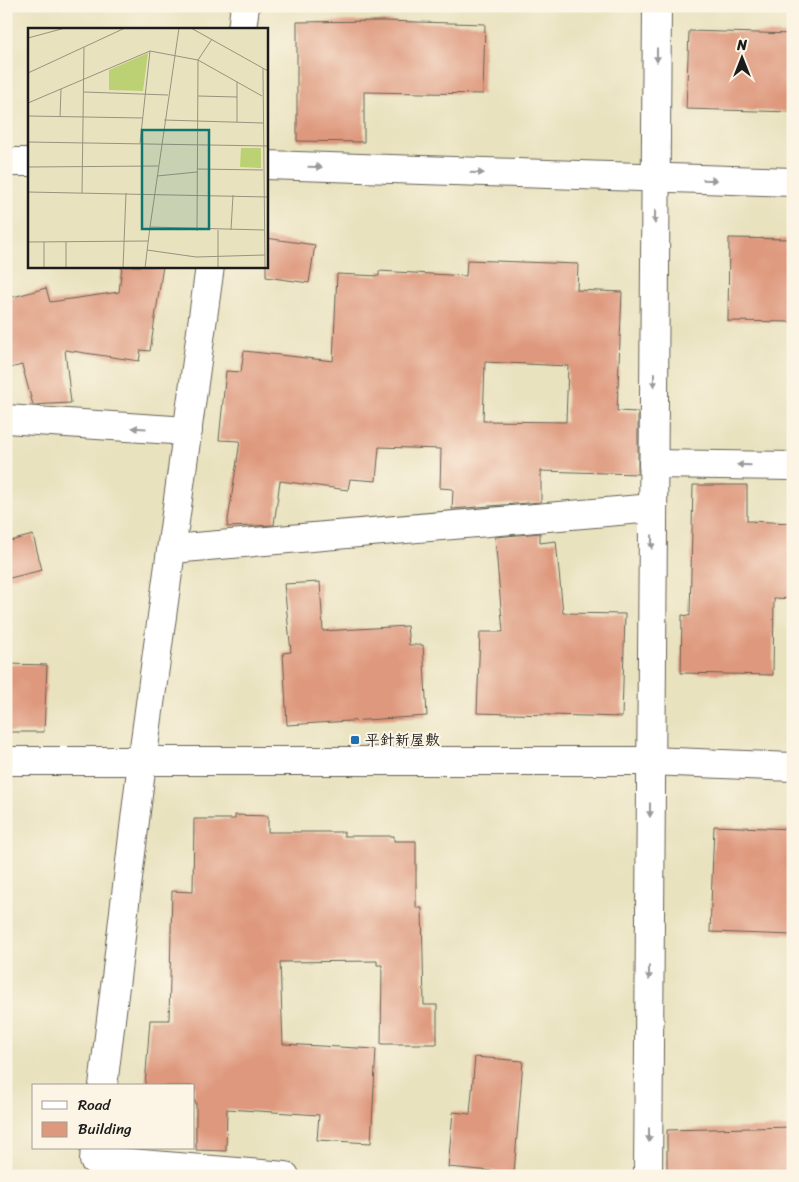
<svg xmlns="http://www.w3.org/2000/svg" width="799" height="1182" font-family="Sriracha,'Klee One',sans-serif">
<rect width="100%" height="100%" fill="#fcf5e5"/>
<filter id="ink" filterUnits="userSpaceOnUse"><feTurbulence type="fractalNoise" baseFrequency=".02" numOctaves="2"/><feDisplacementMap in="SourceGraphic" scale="10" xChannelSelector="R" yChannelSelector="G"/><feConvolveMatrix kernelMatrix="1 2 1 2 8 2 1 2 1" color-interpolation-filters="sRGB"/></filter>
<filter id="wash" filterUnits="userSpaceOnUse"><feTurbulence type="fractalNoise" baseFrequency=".0096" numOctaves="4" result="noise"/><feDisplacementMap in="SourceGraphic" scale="20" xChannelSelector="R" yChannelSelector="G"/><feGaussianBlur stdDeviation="1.12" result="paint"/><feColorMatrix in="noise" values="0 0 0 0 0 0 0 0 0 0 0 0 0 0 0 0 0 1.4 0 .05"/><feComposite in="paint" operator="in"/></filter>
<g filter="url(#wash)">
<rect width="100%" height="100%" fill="#e9e2bf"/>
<g id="blocks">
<g fill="#de987d" fill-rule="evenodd">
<polygon points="383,21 485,24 483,94 364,92 364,142 297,141 297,22"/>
<polygon points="689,31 793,34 793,112 686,109"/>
<polygon points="266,238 315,245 309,283 266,277"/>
<polygon points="729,238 793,239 793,322 728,321"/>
<path d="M467,260L578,264L577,290L622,292L617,411L638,412V474L541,471V502L452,509L453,489L440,488L441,449L379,447L376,481L350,479L348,490L280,481L274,525L227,527L240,441L219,440L226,371L241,372L244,351L333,361L337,274L379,276V271L466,276ZM485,362L568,366L566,422L483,421Z"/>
<polygon points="122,266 163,266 150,351 141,350 139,361 65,350 71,403 33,405 22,365 6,369 6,299 46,288 50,302 119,292"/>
<polygon points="693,485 747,485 747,521 793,523 793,599 774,598 773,675 681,673 682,615 690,616"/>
<polygon points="540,533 540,543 556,541 563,613 625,614 622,717 477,713 480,632 503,632 495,537"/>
<polygon points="33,535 42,570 6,579 6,542"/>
<polygon points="320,582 323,631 407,626 409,645 423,645 427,716 287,725 283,653 291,652 284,584"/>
<polygon points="6,664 47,665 44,732 6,732"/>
<polygon points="235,815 268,816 268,832 344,832 344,836 394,836 394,841 416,841 416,908 422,908 424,1005 437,1005 437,1044 381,1044 382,965 377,965 377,961 280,962 283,1044 376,1049 371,1143 317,1140 319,1115 227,1109 226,1151 196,1150 196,1102 194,1102 194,1086 145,1086 150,1020 169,1020 172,891 193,892 194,819 235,819"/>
<polygon points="714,826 793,829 793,935 710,932"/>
<polygon points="475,1057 523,1061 514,1173 448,1167 453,1112 470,1114"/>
<polygon points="793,1127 793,1176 667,1176 667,1130"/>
</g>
</g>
</g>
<g filter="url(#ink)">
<use href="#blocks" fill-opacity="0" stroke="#646155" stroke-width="1"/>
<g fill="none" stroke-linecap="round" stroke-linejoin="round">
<g stroke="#646155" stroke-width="30">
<g id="minor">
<polyline points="242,29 245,6"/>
<polyline points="6,162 29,162"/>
<polyline points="266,165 793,182"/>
<polyline points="6,419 188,431"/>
<polyline points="653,464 793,466"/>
<polyline points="172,549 653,508"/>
<polyline points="103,1086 142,762 210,266"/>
<polyline points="95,1148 94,1160 285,1176"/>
<polyline points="648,1176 657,6"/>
</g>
</g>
<g stroke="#646155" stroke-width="30">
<polyline id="tertiary" points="6,761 650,761 793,767"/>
</g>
<use href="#minor" stroke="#fff" stroke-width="28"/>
<use href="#tertiary" stroke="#fff" stroke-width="28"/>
</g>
<defs><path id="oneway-solid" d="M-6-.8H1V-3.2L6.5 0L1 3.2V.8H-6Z" transform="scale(1.25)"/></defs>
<g fill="#999">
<use href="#oneway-solid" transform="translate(657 55) rotate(90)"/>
<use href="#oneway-solid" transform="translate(315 167) rotate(2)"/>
<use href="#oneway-solid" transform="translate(477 173) rotate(2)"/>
<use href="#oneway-solid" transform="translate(710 180) rotate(1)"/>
<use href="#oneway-solid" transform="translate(655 217) rotate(91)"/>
<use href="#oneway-solid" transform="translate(654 380) rotate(90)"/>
<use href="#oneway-solid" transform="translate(139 428) rotate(-176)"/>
<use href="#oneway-solid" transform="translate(744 465) rotate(-179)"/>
<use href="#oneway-solid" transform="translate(652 542) rotate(91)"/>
<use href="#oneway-solid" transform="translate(650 810) rotate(90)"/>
<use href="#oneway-solid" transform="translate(649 973) rotate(90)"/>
<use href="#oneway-solid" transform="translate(649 1135) rotate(90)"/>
</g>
</g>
<rect fill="#1f6fb2" stroke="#fcf5e5" stroke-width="2" x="350" y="735" width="10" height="10" rx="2.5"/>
<g text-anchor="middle" stroke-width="4" stroke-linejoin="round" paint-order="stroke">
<g font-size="15" font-weight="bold" fill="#1c1c1c" stroke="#fcf5e5" text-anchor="start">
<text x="365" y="745">平針新屋敷</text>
</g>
</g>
<g transform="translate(28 28)">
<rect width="240" height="240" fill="#e9e2bf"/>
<path d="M120,25L115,63L81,62V42ZM213,120H233V140L212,139Z" fill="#bbd174"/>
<path fill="none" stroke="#97937e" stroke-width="1" d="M151,0L122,199L236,202M163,0L240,43M0,10L37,0M235,40L237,240M0,45L97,0M209,54V94M56,64L140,67M170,68L209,69M0,75L122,23L170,32L234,68M0,88L115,90M32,89L33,61M136,92L235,95M0,114L240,118M112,115L122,23M0,139L130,138M169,141L235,142M129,148L169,144M0,164L240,169M54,165L56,19M190,202V240M203,202L205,167M169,203L170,32L184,11M0,214L120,213M16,214V240M119,222L168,229L237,227M38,240V214M95,240L98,165M117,240L122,199"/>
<path fill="#0f766e" fill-opacity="0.15" stroke="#0f766e" stroke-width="2.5" d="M114,102H181V201H114Z"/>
<rect width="240" height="240" fill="none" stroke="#1c1c1c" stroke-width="2.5"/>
</g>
<rect width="799" height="1182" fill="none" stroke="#fcf5e5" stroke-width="25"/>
<rect x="32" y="1084" width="162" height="65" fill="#fcf5e5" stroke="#a29e95"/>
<rect x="42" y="1101" width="25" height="8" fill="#ffffff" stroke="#a29e95"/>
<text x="78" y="1110" font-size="15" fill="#1c1c1c">Road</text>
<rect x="42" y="1122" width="25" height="15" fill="#de987d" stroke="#a29e95"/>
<text x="78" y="1134" font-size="15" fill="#1c1c1c">Building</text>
<g transform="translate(742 58)" stroke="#fcf5e5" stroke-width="4" paint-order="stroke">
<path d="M0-4L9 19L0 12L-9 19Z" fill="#1c1c1c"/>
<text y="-8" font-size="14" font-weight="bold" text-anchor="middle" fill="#1c1c1c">N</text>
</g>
</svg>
